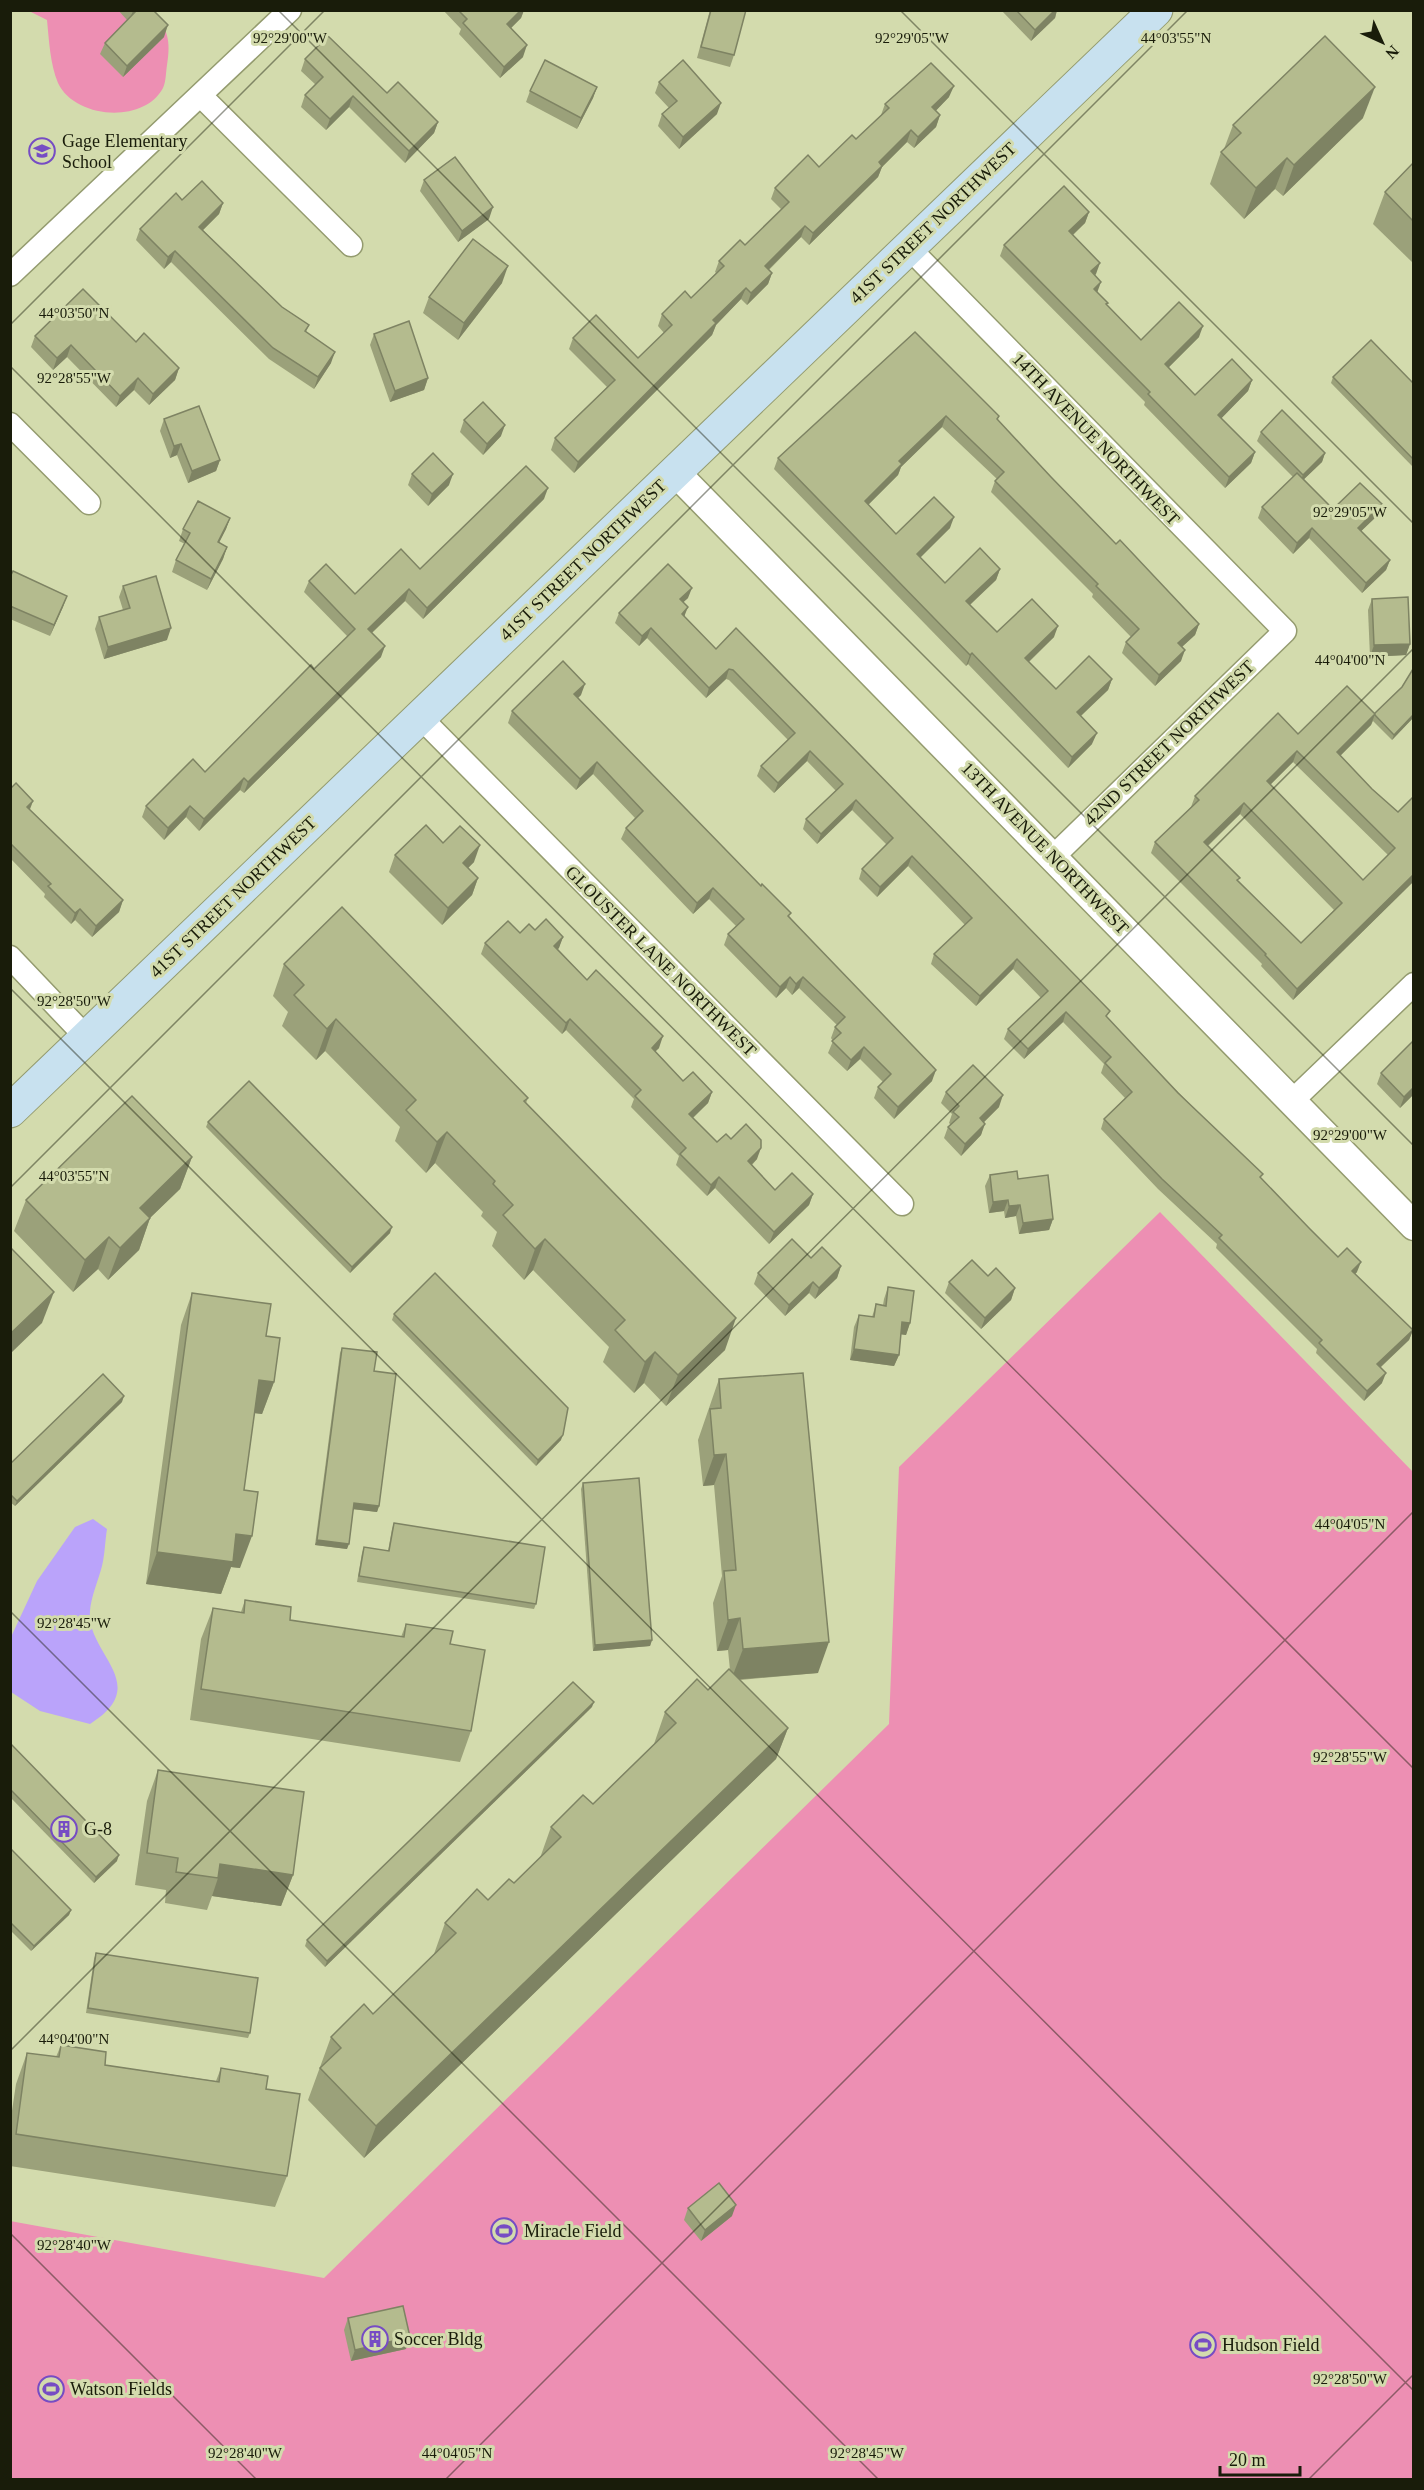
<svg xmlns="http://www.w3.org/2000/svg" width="1424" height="2490" font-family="Georgia,serif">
<rect width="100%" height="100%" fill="#d3dbad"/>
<g fill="#ed8fb3">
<path d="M29,11H152C168,28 171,41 167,65C166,71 166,82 163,88C144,124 75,119 58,83C50,64 49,40 47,20Z"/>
<polygon points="1160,1212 1413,1472 1413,2479 11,2479 10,2221 324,2278 889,1724 899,1467"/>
</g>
<path fill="#baa3fa" d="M93,1519L107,1529C105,1541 105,1554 102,1566C98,1581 91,1597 90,1611C86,1654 154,1684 90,1724L40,1711L11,1692V1637L37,1581L75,1527Z"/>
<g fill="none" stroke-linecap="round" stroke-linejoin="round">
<g stroke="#949b6f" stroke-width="25">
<g id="minor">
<polyline points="201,96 351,245"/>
<polyline points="908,247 1285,631 1054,856"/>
<polyline points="10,275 290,10"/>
<polyline points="10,424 89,503"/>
<polyline points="420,717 902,1204"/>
<polyline points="10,957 87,1038"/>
<polyline points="1292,1101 1414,984"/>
</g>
</g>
<g stroke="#949b6f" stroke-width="31">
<polyline id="tertiary" points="675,472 1414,1226"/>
</g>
<g stroke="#949b6f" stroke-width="35">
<polyline id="secondary" points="10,1111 1156,10"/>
</g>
<use href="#minor" stroke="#fff" stroke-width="22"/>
<use href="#tertiary" stroke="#fff" stroke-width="28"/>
<use href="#secondary" stroke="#c8e1ef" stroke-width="33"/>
</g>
<g fill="#9ba17a" fill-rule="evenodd">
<polygon points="118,10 153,10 164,37 123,77 100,54 105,43 127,20"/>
<polygon points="443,10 524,10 521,18 511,28 523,57 500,78 459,34 461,29"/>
<polygon points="710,10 746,10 734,55 730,67 697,58"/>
<polygon points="1001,10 1057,10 1055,18 1031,41"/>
<polygon points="305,59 387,93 438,122 434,133 405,163 349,107 326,130 301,107 305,95 316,85 301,71"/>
<polygon points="659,82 717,114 679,149 658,126 662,114 669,108 655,93"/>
<polygon points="597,87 593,98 577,129 526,102 530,91"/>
<polygon points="949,97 935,111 940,115 936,127 914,148 907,142 882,167 878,177 809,245 801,237 769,270 772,273 768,284 747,305 741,299 716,325 712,335 574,473 551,450 555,438 607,387 569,349 573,338 638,358 664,333 658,326 662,314 691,298 716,273 715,272 719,261 745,245 782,210 771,199 775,188 819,167 856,139 881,115 885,104"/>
<polygon points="1363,118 1283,196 1275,189 1244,219 1210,184 1221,152 1224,149 1233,125"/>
<polygon points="1413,163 1413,263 1373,224 1385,192"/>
<polygon points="424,180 489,219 458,242 420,191"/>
<polygon points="182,200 223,203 219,214 203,230 282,307 309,325 306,332 331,363 314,389 269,359 171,262 164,269 136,240 140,229"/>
<polygon points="1089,212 1085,223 1073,235 1096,274 1095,275 1097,292 1107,305 1141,340 1199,337 1169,367 1195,395 1252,380 1248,391 1221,418 1255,452 1251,463 1225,488 1144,405 1145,402 1000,256 1004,245"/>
<polygon points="502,283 458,340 423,313 429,297"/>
<polygon points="915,332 1051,477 1116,544 1199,624 1195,635 1182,647 1181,661 1155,686 1122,653 1126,642 1131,637 1092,597 1093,594 991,492 995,481 997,479 942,427 901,467 898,475 868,505 896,534 950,528 920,557 945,583 1000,569 996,580 970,605 997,632 1054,637 1029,662 1056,689 1112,679 1108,690 1081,716 1092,744 1068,768 968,664 966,666 774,469 778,458"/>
<polygon points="374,334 428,378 424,390 390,402 370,345"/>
<polygon points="35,336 136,342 179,368 175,380 149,405 134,390 116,407 67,357 53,370 31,347"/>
<polygon points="1333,377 1413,383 1413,467 1331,383"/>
<polygon points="164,419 220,460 216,471 188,483 177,455 170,458 160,431"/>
<polygon points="464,420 501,436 483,455 460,432"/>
<polygon points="1261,432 1325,453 1322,462 1304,479 1333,509 1382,504 1378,515 1361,531 1390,560 1386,570 1362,593 1309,538 1293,554 1258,518 1262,507 1293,477 1257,441"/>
<polygon points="412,474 449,485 428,506 408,485"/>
<polygon points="544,499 423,619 405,601 372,633 381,657 244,793 240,790 199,831 186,817 164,840 142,817 146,806 205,772 348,637 304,592 309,581 355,594 420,569"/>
<polygon points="230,518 226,529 219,543 227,547 223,559 207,590 172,572 176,560 185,544 179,541 183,529"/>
<polygon points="10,577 67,596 50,636 10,619"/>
<polygon points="123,586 167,640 104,659 95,629 99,617 123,610 119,597"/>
<polygon points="688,598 683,602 685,617 716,649 1108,1019 1309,1228 1338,1257 1357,1272 1355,1274 1413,1330 1409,1340 1380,1368 1382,1383 1364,1401 1316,1353 1317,1349 1216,1248 1217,1244 1158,1189 1101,1129 1104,1119 1125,1098 1101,1073 1104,1064 1063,1022 1024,1059 1004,1039 1008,1029 1041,998 1013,969 976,1006 931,964 934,954 965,925 908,866 877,897 859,879 862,869 887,845 852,810 817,844 803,829 806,819 836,791 807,761 774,793 757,776 761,766 788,740 729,680 726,679 706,698 647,638 639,646 615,623 619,613"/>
<polygon points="1372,599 1410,644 1406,655 1370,657 1368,610"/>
<polygon points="581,695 578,698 790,917 932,1081 894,1119 874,1098 878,1087 883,1082 860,1059 847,1071 828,1053 833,1041 831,1038 835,1027 837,1025 799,988 792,995 786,988 776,998 724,945 728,934 736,926 709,899 693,914 621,839 626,828 635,818 593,774 576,790 508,723 512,711"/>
<path d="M1375,714L1413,718L1392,740L1373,721L1371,725L1340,756L1372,789L1413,882L1293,1000L1261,966L1262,964L1151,853L1155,842L1191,807L1195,796L1298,734ZM1293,762L1388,855L1363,880L1270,785ZM1240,814L1334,910L1301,943L1238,882L1208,846Z"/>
<polygon points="10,789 30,810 123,900 119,912 92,937 75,920 71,924 44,897 45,894 10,858"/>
<polygon points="443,843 474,862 468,868 478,878 472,895 442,925 389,872 395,855"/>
<polygon points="535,930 563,937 558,949 587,980 659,1048 655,1051 683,1081 712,1092 708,1103 693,1118 717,1142 731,1139 757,1159 752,1165 775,1190 813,1194 809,1205 769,1244 715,1188 707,1196 676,1165 679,1156 631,1107 634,1099 566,1030 562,1034 481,954 485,943 520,933"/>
<polygon points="284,964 528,1098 526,1103 725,1350 666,1406 644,1383 634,1393 603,1362 609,1347 533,1270 524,1280 492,1246 497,1232 481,1216 483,1212 435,1163 426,1173 395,1141 400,1127 325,1051 316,1060 282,1026 288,1012 273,996"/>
<polygon points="1381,1073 1413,1095 1400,1108 1377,1084"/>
<polygon points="946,1092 999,1107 984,1122 981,1135 961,1156 944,1138 948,1127 951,1125 949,1123 952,1114 941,1103"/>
<polygon points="208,1122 390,1233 350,1273 206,1127"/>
<polygon points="192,1157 180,1189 150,1218 139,1250 108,1280 98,1269 73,1292 14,1231 26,1200"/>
<polygon points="990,1175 1018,1179 1053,1219 1049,1230 1019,1234 1016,1216 1005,1218 1004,1211 989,1213 985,1186"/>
<polygon points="811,1258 841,1266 837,1278 815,1299 809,1293 785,1316 754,1284 758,1273"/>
<polygon points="988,1276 1015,1288 1011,1300 981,1329 945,1293 949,1282"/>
<polygon points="888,1287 910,1323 906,1335 901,1334 899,1355 894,1366 850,1360 854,1327 859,1315 872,1317 876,1304 883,1305 884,1299"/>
<polygon points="192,1293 266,1336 274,1382 262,1414 254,1413 244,1490 240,1568 231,1567 221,1594 146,1584 181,1325"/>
<polygon points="394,1314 561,1440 536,1466 392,1320"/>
<polygon points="342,1348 374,1371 379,1506 377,1512 353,1509 347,1549 315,1545 340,1353"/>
<polygon points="719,1379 818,1673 740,1680 788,1728 776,1759 364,2158 308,2100 331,2037 373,2014 434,1954 445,1923 488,1900 514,1883 540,1858 551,1827 593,1804 654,1744 665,1712 708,1690 730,1670 728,1650 717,1651 713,1603 722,1576 714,1485 703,1486 698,1440"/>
<polygon points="122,1402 15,1506 10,1502 10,1464"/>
<polygon points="583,1483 652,1640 650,1646 593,1651 581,1489"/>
<polygon points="394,1523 536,1604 534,1609 357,1582 362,1553 364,1547 388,1551 392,1529"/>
<polygon points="245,1600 290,1620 401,1637 406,1624 450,1644 471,1731 460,1762 190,1720 201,1639 213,1608 241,1612"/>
<polygon points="592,1707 325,1967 305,1946 307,1940"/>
<polygon points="10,1743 117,1861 94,1883 10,1797"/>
<polygon points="158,1770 293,1875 281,1906 212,1896 207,1910 165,1903 166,1890 135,1885 147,1801"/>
<polygon points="10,1848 71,1910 69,1915 31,1951 10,1930"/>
<polygon points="96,1953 250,2033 248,2038 86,2013 94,1959"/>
<polygon points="61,2045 105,2065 216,2081 221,2068 266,2089 287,2176 275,2207 10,2166 10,2124 16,2084 27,2053 56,2057"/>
<polygon points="688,2208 732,2216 701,2241 684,2220"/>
<polygon points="348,2318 406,2349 351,2361 344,2330"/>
</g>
<g fill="#7e8363">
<polygon points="140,10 129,21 133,11"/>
<polygon points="521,10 524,10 521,18 503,36 507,24"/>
<polygon points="1055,10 1057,10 1055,18 1031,41 1035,30"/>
<polygon points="168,25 164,37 123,77 127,66"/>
<polygon points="527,45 523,57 500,78 504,67"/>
<polygon points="954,86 949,97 928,119 932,107"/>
<polygon points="597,87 593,98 577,129 581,118"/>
<polygon points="1375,87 1363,118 1283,196 1294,165"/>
<polygon points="353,96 349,107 326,130 330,119"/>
<polygon points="721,103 717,114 679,149 683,137"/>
<polygon points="940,115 936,127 914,148 918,137"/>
<polygon points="438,122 434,133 405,163 409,151"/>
<polygon points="911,130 907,142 882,167 878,177 809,245 813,233 879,162"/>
<polygon points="1287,158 1275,189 1244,219 1256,188"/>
<polygon points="223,203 219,214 195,238 199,227"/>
<polygon points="493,207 489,219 458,242 462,231"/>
<polygon points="1089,212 1085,223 1065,242 1069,231"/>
<polygon points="805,226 801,237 761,277 765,266"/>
<polygon points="175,251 171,262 164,269 168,257"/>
<polygon points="1100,263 1096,274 1087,282 1091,271"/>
<polygon points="508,266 502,283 458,340 464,323"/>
<polygon points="772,273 768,284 747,305 751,293"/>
<polygon points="1101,282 1097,293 1094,289"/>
<polygon points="746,288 741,299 716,325 712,335 574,473 578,462 713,320"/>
<polygon points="1203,326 1199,337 1161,375 1165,364"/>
<polygon points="71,345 67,357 53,370 57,358"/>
<polygon points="335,352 331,363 314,389 318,377"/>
<polygon points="179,368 175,380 149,405 153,394"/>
<polygon points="138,378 134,390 116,407 120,396"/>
<polygon points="428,378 424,390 390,402 395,391"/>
<polygon points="1252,380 1248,391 1214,426 1218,415"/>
<polygon points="946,416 942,427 901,467 898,475 861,512 865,501 899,461"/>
<polygon points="505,425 501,436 483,455 487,444"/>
<polygon points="181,444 177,455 170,458 174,446"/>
<polygon points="1255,452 1251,463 1225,488 1229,477"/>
<polygon points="1325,453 1322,462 1299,484 1303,475"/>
<polygon points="220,460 216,471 188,483 192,471"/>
<polygon points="453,474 449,485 428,506 432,494"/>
<polygon points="548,488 544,499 423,619 427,608"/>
<polygon points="1382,504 1378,515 1354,538 1358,528"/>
<polygon points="954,517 950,528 913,565 917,554"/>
<polygon points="230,518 226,529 213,554 218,542"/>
<polygon points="1312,528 1309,538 1293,554 1297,543"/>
<polygon points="227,547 223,559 207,590 211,579"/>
<polygon points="1390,560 1386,570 1362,593 1366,583"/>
<polygon points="1000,569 996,580 962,612 966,601"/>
<polygon points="692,588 688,598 676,609 680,599"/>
<polygon points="409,589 405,601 364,640 368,629"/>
<polygon points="67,596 63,607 50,636 54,625"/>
<polygon points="688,607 684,617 682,614"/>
<polygon points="1199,624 1195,635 1174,654 1178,643"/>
<polygon points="1058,626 1054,637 1021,669 1025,658"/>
<polygon points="171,628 167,640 104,659 108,647"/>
<polygon points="651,628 647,638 639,646 642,636"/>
<polygon points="1410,644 1406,655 1370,657 1374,645"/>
<polygon points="385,646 381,657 244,793 248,782"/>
<polygon points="1185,650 1181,661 1155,686 1159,675"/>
<polygon points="972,653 968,664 966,666 970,655"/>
<polygon points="729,669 726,679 706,698 709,688"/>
<polygon points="1112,679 1108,690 1073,723 1077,712"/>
<polygon points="585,684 581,695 570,705 574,694"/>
<polygon points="1375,714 1371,725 1333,763 1337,752"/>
<polygon points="1413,715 1413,718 1392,740 1394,735"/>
<polygon points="1097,733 1092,744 1068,768 1072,757"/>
<polygon points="810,751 807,761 774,793 778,783"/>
<polygon points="1297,751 1293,762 1263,792 1267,781"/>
<polygon points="597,762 593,774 576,790 580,779"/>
<polygon points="244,778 240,790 199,831 204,819"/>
<polygon points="856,800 852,810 817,844 821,834"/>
<polygon points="33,801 29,812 27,807"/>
<polygon points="1244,803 1240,814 1200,853 1204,842"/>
<polygon points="190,806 186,817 164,840 168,828"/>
<polygon points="480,845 474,862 457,879 463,863"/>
<polygon points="912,856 908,866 877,897 880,887"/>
<polygon points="1413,875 1413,882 1293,1000 1297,989"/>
<polygon points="478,878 472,895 442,925 448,908"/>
<polygon points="713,888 709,899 693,914 697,903"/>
<polygon points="123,900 119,912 92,937 96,926"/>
<polygon points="80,909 75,920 71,924 75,913"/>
<polygon points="563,937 559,948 550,957 554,946"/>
<polygon points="1017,959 1013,969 976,1006 980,996"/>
<polygon points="790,977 786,988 776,998 780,987"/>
<polygon points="803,977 799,988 792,995 796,984"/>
<polygon points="1066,1012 1063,1022 1024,1059 1028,1049"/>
<polygon points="336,1019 325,1051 316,1060 327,1029"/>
<polygon points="570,1019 566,1030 562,1034 566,1023"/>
<polygon points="663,1036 659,1048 648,1059 652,1048"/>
<polygon points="864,1047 860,1059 847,1071 851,1060"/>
<polygon points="936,1070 932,1081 894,1119 898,1107"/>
<polygon points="1413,1088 1413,1095 1400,1108 1404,1097"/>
<polygon points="712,1092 708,1103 685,1125 689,1114"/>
<polygon points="1003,1095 999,1107 976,1130 980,1118"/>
<polygon points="985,1124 981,1135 961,1156 965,1144"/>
<polygon points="447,1132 435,1163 426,1173 437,1142"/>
<polygon points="761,1148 757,1159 744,1172 748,1161"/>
<polygon points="192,1157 180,1189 128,1239 140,1208"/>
<polygon points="719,1177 715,1188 707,1196 711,1185"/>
<polygon points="813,1194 809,1205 769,1244 774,1232"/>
<polygon points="1008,1200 1004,1211 989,1213 993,1202"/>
<polygon points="1020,1205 1016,1216 1005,1218 1009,1206"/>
<polygon points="150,1218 139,1250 108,1280 120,1248"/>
<polygon points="1053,1219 1049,1230 1019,1234 1023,1223"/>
<polygon points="392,1227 390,1233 350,1273 352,1267"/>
<polygon points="109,1237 98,1269 73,1292 85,1260"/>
<polygon points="545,1239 533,1270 524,1280 535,1249"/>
<polygon points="1361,1262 1357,1272 1348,1281 1352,1271"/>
<polygon points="841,1266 837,1278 815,1299 819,1288"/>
<polygon points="813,1282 809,1293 785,1316 789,1305"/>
<polygon points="1015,1288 1011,1300 981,1329 985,1318"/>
<polygon points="54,1292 42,1323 10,1354 10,1334"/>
<polygon points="736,1318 725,1350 666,1406 678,1375"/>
<polygon points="902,1322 910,1323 906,1335 898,1334"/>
<polygon points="1413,1330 1409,1340 1373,1374 1377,1364"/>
<polygon points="854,1349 899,1355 894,1366 850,1360"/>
<polygon points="655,1352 644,1383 634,1393 645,1362"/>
<polygon points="1386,1373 1382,1383 1364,1401 1367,1391"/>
<polygon points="259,1380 274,1382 262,1414 247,1412"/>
<polygon points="124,1396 122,1402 15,1506 17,1501"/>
<polygon points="563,1435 561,1440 536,1466 538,1460"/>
<polygon points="726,1454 714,1485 703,1486 714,1455"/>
<polygon points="354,1503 379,1506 377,1512 352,1509"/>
<polygon points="236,1534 252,1536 240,1568 231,1567 221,1594 146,1584 157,1552"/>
<polygon points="317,1540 349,1544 347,1549 315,1545"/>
<polygon points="740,1618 728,1650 717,1651 728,1620"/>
<polygon points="652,1640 650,1646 593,1651 595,1645"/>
<polygon points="829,1642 818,1673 731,1680 743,1649"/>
<polygon points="594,1702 592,1707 325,1967 327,1961"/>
<polygon points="788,1728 776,1759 364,2158 376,2126"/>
<polygon points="119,1855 117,1861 94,1883 96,1877"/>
<polygon points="220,1864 293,1875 281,1906 212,1896 218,1878"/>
<polygon points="71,1910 69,1915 31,1951 34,1946"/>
<polygon points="736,2205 732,2216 701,2241 705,2230"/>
<polygon points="410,2337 406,2349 351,2361 355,2350"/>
</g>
<g fill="#b4bb8e" stroke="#7e8363" stroke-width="1.5" fill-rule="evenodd">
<polygon points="137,10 153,10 168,25 127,66 105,43"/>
<polygon points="458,10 521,10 507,24 527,45 504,67 463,23 467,19"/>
<polygon points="711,10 746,10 734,55 701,47"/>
<polygon points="1016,10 1055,10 1035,30"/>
<polygon points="328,36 387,93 398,82 438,122 409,151 353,96 330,119 305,95 323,77 305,59"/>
<polygon points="1325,36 1375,87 1294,165 1287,158 1256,188 1221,152 1241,133 1233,125"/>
<polygon points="545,60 597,87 581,118 530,91"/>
<polygon points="683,60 721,103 683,137 662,114 677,101 659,82"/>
<polygon points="931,63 954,86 932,107 940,115 918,137 911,130 879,162 882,166 813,233 805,226 765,266 772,273 751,293 746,288 713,320 716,323 578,462 555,438 615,380 573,338 596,315 638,358 672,325 662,314 685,291 691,298 724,266 719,261 740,240 745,245 789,202 775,188 808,155 819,167 852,135 856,139 889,108 885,104"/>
<polygon points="455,157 493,207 462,231 424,180"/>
<polygon points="1413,163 1413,221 1385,192"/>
<polygon points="202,181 223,203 199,227 282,307 309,325 305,331 335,352 318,377 273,348 175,251 168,257 140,229 176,193 182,200"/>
<polygon points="1064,186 1089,212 1069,231 1100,263 1091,271 1101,282 1094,289 1108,303 1106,304 1141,340 1179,302 1203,326 1165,364 1195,395 1232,359 1252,380 1218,415 1255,452 1229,477 1148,394 1150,392 1004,245"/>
<polygon points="473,239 508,266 464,323 429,297"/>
<polygon points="83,289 136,342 144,333 179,368 153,394 138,378 120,396 71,345 57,358 35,336"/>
<polygon points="409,321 428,378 395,391 374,334"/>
<polygon points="915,332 999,416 997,419 1051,477 1116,544 1120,540 1199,624 1178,643 1185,650 1159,675 1126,642 1139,629 1096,586 1098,584 995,481 1004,472 946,416 899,461 902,464 865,501 896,534 934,497 954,517 917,554 945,583 980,548 1000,569 966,601 997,632 1032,599 1058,626 1025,658 1056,689 1089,656 1112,679 1077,712 1097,733 1072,757 972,653 970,655 778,458"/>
<polygon points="1371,340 1413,383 1413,459 1333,377"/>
<polygon points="483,402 505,425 487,444 464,420"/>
<polygon points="199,406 220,460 192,471 181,444 174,446 164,419"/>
<polygon points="1282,410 1325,453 1303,475 1261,432"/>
<polygon points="433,453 453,474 432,494 412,474"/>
<polygon points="526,466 548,488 427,608 409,589 368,629 385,646 248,782 244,778 204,819 190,806 168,828 146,806 193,759 205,772 311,665 314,669 355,629 309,581 326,564 355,594 401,549 420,569"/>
<polygon points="1297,473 1333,509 1360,483 1382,504 1358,528 1390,560 1366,583 1312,528 1297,543 1262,507"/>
<polygon points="198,501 230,518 218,542 227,547 211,579 176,560 190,533 183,529"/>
<polygon points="668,564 692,588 680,599 688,607 682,614 716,649 736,628 1110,1011 1106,1016 1178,1093 1263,1174 1260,1177 1309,1228 1338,1257 1347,1248 1361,1262 1352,1271 1413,1330 1377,1364 1386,1373 1367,1391 1319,1343 1322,1340 1219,1238 1222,1235 1162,1179 1104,1119 1132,1092 1105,1063 1111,1057 1066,1012 1028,1049 1008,1029 1048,991 1017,959 980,996 934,954 972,918 912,856 880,887 862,869 893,838 856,800 821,834 806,819 843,784 810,751 778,783 761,766 795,733 733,670 729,669 709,688 651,628 642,636 619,613"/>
<polygon points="13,571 67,596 54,625 10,606 10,577"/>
<polygon points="156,576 171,628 108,647 99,617 130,608 123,586"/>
<polygon points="1408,597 1410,644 1374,645 1372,599"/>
<polygon points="563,661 585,684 574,694 761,886 762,884 791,913 788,916 936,1070 898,1107 878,1087 891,1074 864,1047 851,1060 832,1041 841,1033 835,1027 845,1017 803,977 796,984 790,977 780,987 728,934 744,919 713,888 697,903 626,828 643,811 597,762 580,779 512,711"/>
<polygon points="1413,669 1413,715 1394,735 1374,714 1402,687"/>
<path d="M1347,686L1375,714L1337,752L1372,789L1398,812L1413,797V875L1297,989L1265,955L1266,954L1155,842L1199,800L1195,796L1278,713L1298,734ZM1297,751L1395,848L1363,880L1267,781ZM1244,803L1342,903L1301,943L1237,880L1240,878L1204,842Z"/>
<polygon points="16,783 33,801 27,807 123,900 96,926 80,909 75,913 48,886 51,884 10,843 10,789"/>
<polygon points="426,825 443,843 460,826 480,845 463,863 478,878 448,908 395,855"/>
<polygon points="342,907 528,1098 524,1101 736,1318 678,1375 655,1352 645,1362 615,1330 625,1320 545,1239 535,1249 503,1215 513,1205 493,1184 495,1181 447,1132 437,1142 406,1110 416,1100 336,1019 327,1029 294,995 304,985 284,964"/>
<polygon points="546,919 563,937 554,946 587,980 596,970 663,1036 652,1048 683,1081 693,1072 712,1092 689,1114 717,1142 726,1134 731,1139 746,1124 761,1140 761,1148 748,1161 775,1190 792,1173 813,1194 774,1232 719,1177 711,1185 680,1154 686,1148 635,1096 641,1090 570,1019 566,1023 485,943 508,921 520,933 529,924 535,930"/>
<polygon points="1413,1041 1413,1088 1404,1097 1381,1073"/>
<polygon points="973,1065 1003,1095 980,1118 985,1124 965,1144 948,1127 959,1117 953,1112 959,1106 946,1092"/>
<polygon points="249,1081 392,1227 352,1267 208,1122"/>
<polygon points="132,1096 192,1157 140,1208 150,1218 120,1248 109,1237 85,1260 26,1200"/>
<polygon points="1017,1171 1018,1179 1048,1175 1053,1219 1023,1223 1020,1205 1009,1206 1008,1200 993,1202 990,1175"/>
<polygon points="792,1239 811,1258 822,1247 841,1266 819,1288 813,1282 789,1305 758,1273"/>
<polygon points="10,1247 54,1292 10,1334"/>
<polygon points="972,1260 988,1276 996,1268 1015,1288 985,1318 949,1282"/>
<polygon points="435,1273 568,1408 563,1435 538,1460 394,1314"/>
<polygon points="888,1287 914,1291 910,1323 902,1322 899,1355 854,1349 859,1315 874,1317 876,1304 886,1306"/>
<polygon points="192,1293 271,1304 266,1336 280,1338 274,1382 259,1380 244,1490 258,1492 252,1536 236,1534 233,1562 157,1552"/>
<polygon points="342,1348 377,1352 374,1371 396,1374 379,1506 354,1503 349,1544 317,1540"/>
<polygon points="803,1373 829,1642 743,1649 740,1618 728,1620 724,1571 736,1570 726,1454 714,1455 710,1409 721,1408 719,1379"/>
<polygon points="103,1374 124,1396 17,1501 10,1494 10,1464"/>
<polygon points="639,1478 652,1640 595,1645 583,1483"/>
<polygon points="394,1523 545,1547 536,1604 359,1576 364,1547 389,1551"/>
<polygon points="245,1600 291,1607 290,1620 404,1637 406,1624 453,1631 450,1644 485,1650 471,1731 201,1689 213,1608 244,1613"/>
<polygon points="729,1669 788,1728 376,2126 320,2068 341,2048 331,2037 364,2004 373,2014 456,1933 445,1923 477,1889 488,1900 509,1879 514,1883 561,1837 551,1827 583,1795 593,1804 676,1723 665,1712 697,1679 708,1690"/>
<polygon points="573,1682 594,1702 327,1961 307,1940"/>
<polygon points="10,1743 119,1855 96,1877 10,1789"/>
<polygon points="158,1770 304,1792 293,1875 220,1864 218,1878 176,1872 178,1858 147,1853"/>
<polygon points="10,1848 71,1910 34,1946 10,1922"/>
<polygon points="96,1953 258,1978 250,2033 88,2008"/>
<polygon points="61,2045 106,2052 105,2065 219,2082 221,2068 268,2076 266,2089 300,2094 287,2176 16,2134 27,2053 59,2057"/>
<polygon points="719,2183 736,2205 705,2230 688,2208"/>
<polygon points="403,2306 410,2337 355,2350 348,2318"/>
</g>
<path fill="none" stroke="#191c0a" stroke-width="1.5" stroke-opacity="0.45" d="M278,10L1414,1146M900,10L1414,524M10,325L325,10M10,366L1414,1769M10,988L1414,2391M10,1188L1188,10M10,1611L879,2480M10,2051L1414,648M10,2233L257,2480M445,2480L1414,1511M1308,2480L1414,2374"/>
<defs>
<g id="school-ring" transform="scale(1.35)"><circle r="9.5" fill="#d3dbad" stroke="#764cc4" stroke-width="1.5"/><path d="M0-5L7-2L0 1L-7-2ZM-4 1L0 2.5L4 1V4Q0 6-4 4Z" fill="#764cc4"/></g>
<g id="building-ring" transform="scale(1.35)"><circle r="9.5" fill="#d3dbad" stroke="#764cc4" stroke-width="1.5"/><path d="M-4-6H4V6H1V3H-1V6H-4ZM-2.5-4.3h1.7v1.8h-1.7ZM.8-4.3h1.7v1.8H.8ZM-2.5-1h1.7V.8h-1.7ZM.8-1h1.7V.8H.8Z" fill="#764cc4"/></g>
<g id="stadium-ring" transform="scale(1.35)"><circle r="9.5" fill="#d3dbad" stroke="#764cc4" stroke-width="1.5"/><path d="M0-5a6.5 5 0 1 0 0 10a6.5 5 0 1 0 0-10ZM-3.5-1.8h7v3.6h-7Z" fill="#764cc4"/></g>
</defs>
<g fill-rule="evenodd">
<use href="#school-ring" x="42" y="151"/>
<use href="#building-ring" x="64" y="1829"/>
<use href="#stadium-ring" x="504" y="2231"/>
<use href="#building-ring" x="375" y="2339"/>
<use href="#stadium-ring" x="1203" y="2345"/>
<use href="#stadium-ring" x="51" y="2389"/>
</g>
<g text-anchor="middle" stroke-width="6" stroke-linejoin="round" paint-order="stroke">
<g font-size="18" fill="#191c0a" stroke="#d3dbad" text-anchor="start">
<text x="62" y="147">Gage Elementary<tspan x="62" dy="21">School</tspan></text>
<text x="84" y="1835">G-8</text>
<text x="524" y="2237">Miracle Field</text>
<text x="394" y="2345">Soccer Bldg</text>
<text x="1222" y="2351">Hudson Field</text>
<text x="70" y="2395">Watson Fields</text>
</g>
<g font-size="18" fill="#191c0a" stroke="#d3dbad">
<text transform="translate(933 223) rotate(-44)" y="6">41ST STREET NORTHWEST</text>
<text transform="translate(1096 439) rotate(46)" y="6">14TH AVENUE NORTHWEST</text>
<text transform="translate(583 560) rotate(-44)" y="6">41ST STREET NORTHWEST</text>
<text transform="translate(1169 743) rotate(-44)" y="6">42ND STREET NORTHWEST</text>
<text transform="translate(1045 848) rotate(46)" y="6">13TH AVENUE NORTHWEST</text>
<text transform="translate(233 897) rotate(-44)" y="6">41ST STREET NORTHWEST</text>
<text transform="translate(661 961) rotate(45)" y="6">GLOUSTER LANE NORTHWEST</text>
</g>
</g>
<g font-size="15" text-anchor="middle" fill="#191c0a" stroke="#d3dbad" stroke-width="6" stroke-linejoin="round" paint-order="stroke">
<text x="290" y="43">92°29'00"W</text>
<text x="912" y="43">92°29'05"W</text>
<text x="1176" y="43">44°03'55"N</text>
<text x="74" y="318">44°03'50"N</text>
<text x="74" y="383">92°28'55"W</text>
<text x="1350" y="517">92°29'05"W</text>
<text x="1350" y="665">44°04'00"N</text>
<text x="74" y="1006">92°28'50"W</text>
<text x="1350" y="1140">92°29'00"W</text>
<text x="74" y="1181">44°03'55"N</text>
<text x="1350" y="1529">44°04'05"N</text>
<text x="74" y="1628">92°28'45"W</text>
<text x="1350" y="1762">92°28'55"W</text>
<text x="74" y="2044">44°04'00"N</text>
<text x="74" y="2250">92°28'40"W</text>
<text x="1350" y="2384">92°28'50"W</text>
<text x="245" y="2458">92°28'40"W</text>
<text x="457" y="2458">44°04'05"N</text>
<text x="867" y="2458">92°28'45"W</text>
</g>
<rect width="1424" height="2490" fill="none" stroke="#191c0a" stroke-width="24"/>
<g transform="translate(1382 42) rotate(135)" stroke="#d3dbad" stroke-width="4.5" paint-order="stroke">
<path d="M0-4.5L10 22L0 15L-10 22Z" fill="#191c0a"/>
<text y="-9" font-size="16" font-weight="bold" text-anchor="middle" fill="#191c0a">N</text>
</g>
<path d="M1220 2466v9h80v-9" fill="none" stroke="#191c0a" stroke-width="3"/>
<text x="1229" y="2466" font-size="18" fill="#191c0a" stroke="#d3dbad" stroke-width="4.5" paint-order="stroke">20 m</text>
</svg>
